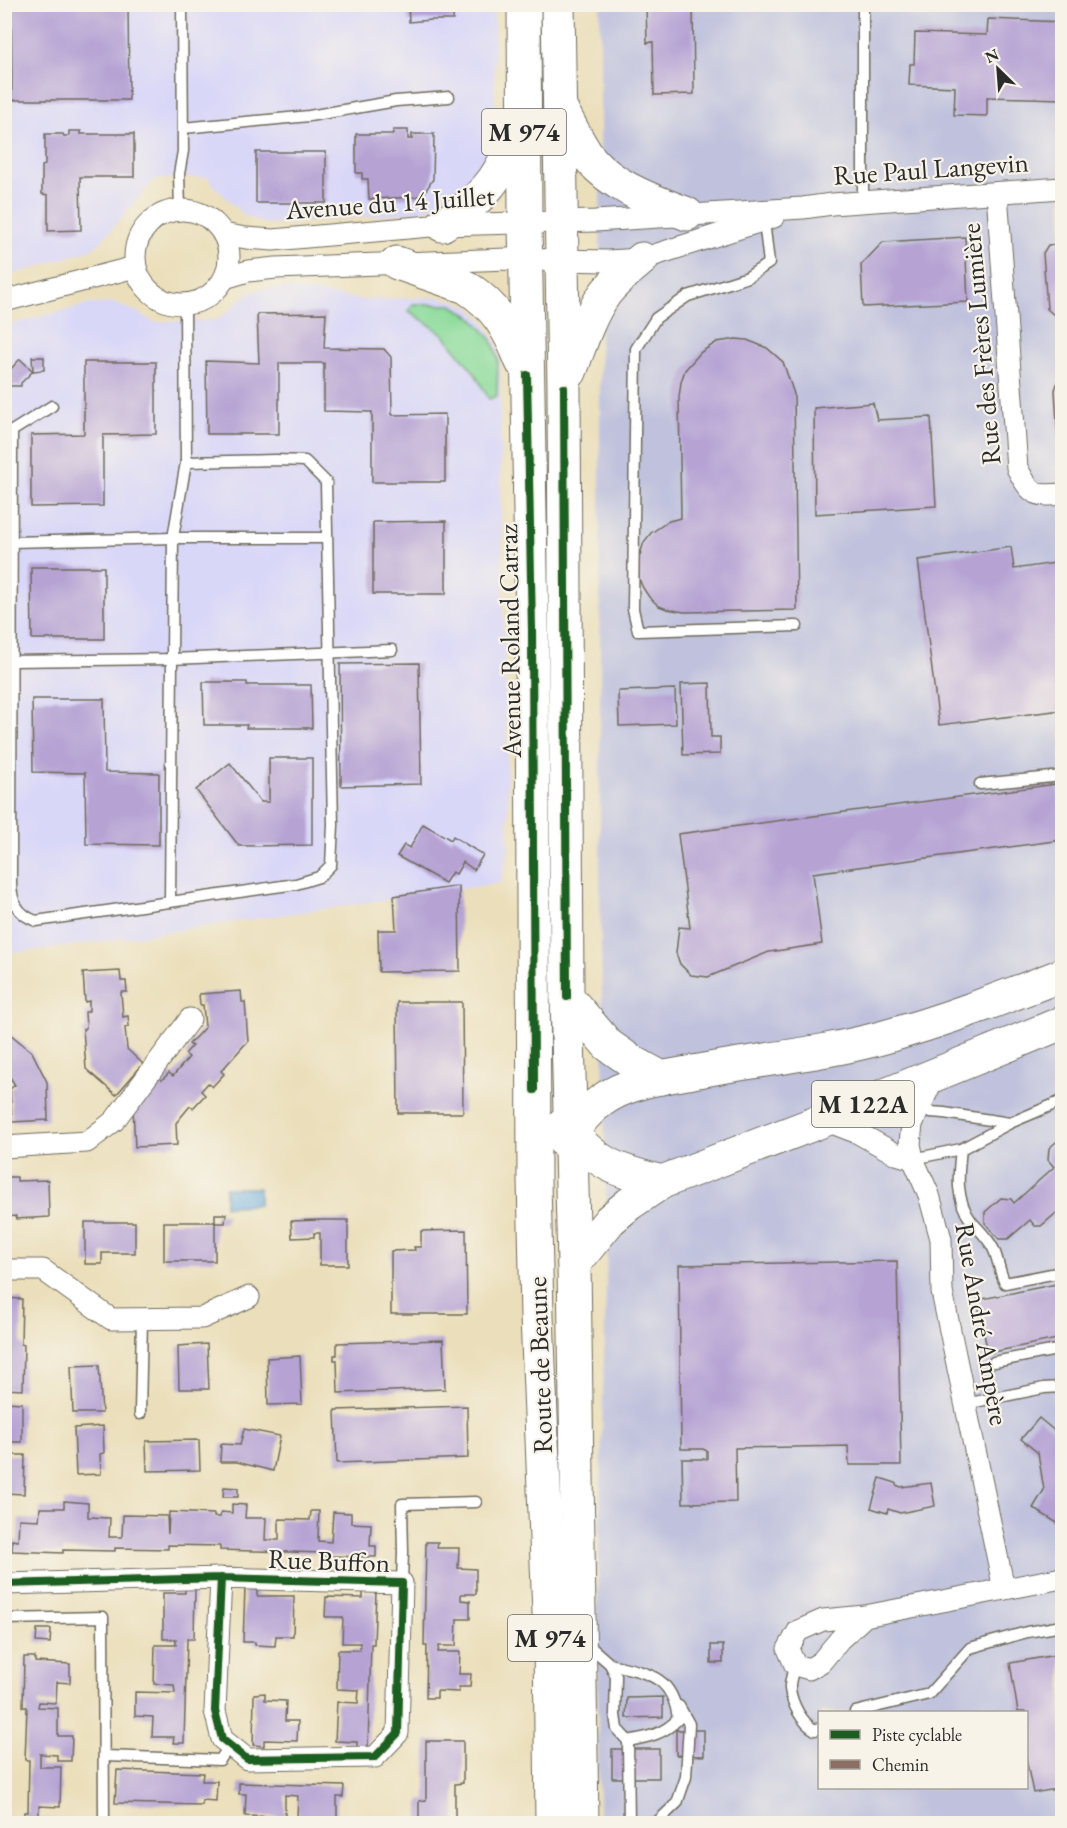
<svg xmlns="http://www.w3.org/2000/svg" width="1067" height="1828" font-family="'EB Garamond',serif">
<rect width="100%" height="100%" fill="#f7f3e8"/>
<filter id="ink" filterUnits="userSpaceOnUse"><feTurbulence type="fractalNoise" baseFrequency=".0167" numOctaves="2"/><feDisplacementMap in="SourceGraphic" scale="12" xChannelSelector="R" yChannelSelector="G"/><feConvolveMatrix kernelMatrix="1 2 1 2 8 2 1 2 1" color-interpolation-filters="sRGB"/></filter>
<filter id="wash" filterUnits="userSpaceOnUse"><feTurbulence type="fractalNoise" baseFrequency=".008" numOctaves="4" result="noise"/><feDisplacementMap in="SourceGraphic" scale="24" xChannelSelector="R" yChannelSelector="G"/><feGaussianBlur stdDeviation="1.35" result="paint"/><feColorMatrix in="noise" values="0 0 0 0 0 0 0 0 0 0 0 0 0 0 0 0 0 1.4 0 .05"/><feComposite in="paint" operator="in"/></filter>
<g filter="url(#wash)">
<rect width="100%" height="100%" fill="#ebdfbb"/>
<g fill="#d9d7f8">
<polygon points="5,5 494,5 495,131 491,148 474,178 459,193 439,205 418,212 284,224 263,223 244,215 215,187 208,177 155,179 98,245 84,252 5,277"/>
<polygon points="286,288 364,300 436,297 455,301 469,307 483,320 497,344 500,361 501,505 509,849 501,883 48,949 5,953 5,326 90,304 114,303 135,311 154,322 218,320 240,300 252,292 264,289"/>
</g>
<path fill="#c0c2dd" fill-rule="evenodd" d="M600,5H1062V1823L599,1824L597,1619L607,1249L600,896ZM820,1712H1026V1788H820Z"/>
<polygon fill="#8bdb9b" stroke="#5b8363" stroke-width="1.5" points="413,304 452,305 473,318 492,340 498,359 497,396 489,399 474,372 443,334 409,311"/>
<polygon fill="#6caee0" stroke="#4c6c86" stroke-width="1.5" points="225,1188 259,1188 259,1205 225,1206"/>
<g id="blocks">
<g fill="#b6a3d4">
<polygon points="11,4 128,4 129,100 12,100"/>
<polygon points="408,4 454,4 453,20 431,20 409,22"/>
<polygon points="646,4 693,4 694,94 654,95 653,42 647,43"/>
<polygon points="988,19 1062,22 1062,99 987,97 987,116 954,115 955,87 909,85 910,64 914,64 915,33 987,35"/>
<polygon points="393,130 408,130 408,139 412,139 412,134 434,134 433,179 425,192 416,197 369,199 368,179 362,179 362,173 356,173 356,134 393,134"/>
<polygon points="69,131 81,131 81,134 134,134 134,177 80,177 81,230 48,231 48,195 42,194 42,166 45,165 45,134 63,134 64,136 69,136"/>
<rect x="256" y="152" width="70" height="51"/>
<polygon points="965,237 968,302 863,307 861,265 883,242"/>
<polygon points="1062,244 1062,314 1054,315 1047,309 1043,253 1048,245"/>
<polygon points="326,313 324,348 384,349 391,357 392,415 445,414 445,482 372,482 372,412 324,411 324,363 279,363 279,434 207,434 206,361 259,363 257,314"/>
<polygon points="736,339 747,340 767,348 783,362 794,394 797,610 684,612 667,609 659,606 649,597 643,588 639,579 638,561 644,542 651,533 669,521 681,518 679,397 681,382 685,370 701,352 717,342"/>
<polygon points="32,357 44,357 44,370 33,371"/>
<polygon points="20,359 33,371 21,383 21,386 6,386 5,384 5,371 9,371"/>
<polygon points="84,362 156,362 156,434 103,435 103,506 31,507 31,435 84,434"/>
<polygon points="1062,379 1062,445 1058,438 1055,390 1057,384"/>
<polygon points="873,403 877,420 931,417 936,506 815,514 814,408"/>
<polygon points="446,521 446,594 373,594 373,522"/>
<polygon points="1011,547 1014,569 1062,562 1062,710 939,725 918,560"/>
<polygon points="31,567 104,567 104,639 32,639"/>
<polygon points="419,663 421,784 341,786 340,664"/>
<polygon points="203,682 247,682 247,685 311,685 312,728 246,728 247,725 204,725"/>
<polygon points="710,683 711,737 720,737 720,754 683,755 681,684"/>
<polygon points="675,689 676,724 619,726 618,691"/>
<polygon points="32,699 104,699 105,772 159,773 159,845 86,844 85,773 33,772"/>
<polygon points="269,758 312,758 312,845 239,846 196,790 230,763 261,802 269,802"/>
<polygon points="1057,784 1062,825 1062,840 813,873 822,944 769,952 708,977 691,975 680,964 676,953 679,927 690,928 678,834"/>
<polygon points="423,824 451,840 453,836 483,855 474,870 463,862 456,874 452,872 445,883 397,856 404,845 410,848"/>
<polygon points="459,886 460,971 379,972 378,930 396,930 394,896"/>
<polygon points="120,971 121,981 126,981 127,992 121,992 123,1017 128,1016 129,1026 125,1027 127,1049 143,1064 116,1095 86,1069 83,1029 86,1028 85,1012 89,1011 89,1001 85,1002 83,973"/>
<polygon points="241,991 242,1002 245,1002 248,1041 221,1071 224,1074 212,1087 208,1083 201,1091 205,1095 193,1108 190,1106 176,1123 177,1145 135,1147 133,1108 159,1078 162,1080 169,1073 173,1076 189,1057 185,1054 192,1046 189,1044 205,1027 203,1005 200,1005 199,994"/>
<polygon points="397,1002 462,1002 463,1113 398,1113"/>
<polygon points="4,1029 32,1052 47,1082 48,1120 12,1122 10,1089 15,1085 10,1077 4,1077"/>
<polygon points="1062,1137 1062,1208 1041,1226 1035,1226 1030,1220 1008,1239 999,1239 985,1223 985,1212 1001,1198 1011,1199 1014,1203 1054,1167 1048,1160 1049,1148"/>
<polygon points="6,1177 17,1177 17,1181 48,1180 49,1217 16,1219 16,1216 4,1217"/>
<polygon points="215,1214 226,1214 225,1223 215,1223"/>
<polygon points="318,1220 348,1220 348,1265 320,1265 320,1233 314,1233 314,1237 292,1238 291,1221"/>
<polygon points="85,1222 135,1222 135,1253 102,1253 102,1264 85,1264"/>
<rect x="164" y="1222" width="51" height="39"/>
<polygon points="466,1230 467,1314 391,1314 391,1251 415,1250 414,1247 421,1247 421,1231"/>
<polygon points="897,1261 901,1465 849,1465 848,1446 735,1448 736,1502 683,1503 682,1459 707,1459 707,1451 703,1449 681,1449 679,1265"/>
<polygon points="1062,1283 1062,1338 988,1353 977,1300"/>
<polygon points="4,1298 22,1299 21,1344 24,1345 23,1390 4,1389"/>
<polygon points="443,1340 445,1389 338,1393 337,1360 334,1360 334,1355 337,1355 337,1343"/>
<polygon points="207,1344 209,1389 179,1389 178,1346"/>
<polygon points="300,1356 302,1404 268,1405 267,1358"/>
<polygon points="99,1365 102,1413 73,1413 71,1366"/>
<polygon points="4,1402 22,1403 22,1442 4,1442"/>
<polygon points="467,1406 468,1458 337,1463 335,1410"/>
<polygon points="1039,1418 1062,1437 1062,1513 1057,1523 1033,1508 1044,1490 1038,1453 1021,1439"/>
<polygon points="103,1426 104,1453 100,1454 101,1474 76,1475 74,1428"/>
<polygon points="244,1429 280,1436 273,1471 237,1462 220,1462 221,1444 240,1445"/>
<polygon points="199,1440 200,1470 147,1471 146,1441"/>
<polygon points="5,1455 25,1455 24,1494 5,1493"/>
<polygon points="880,1478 896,1483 896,1485 901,1487 931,1483 935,1506 900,1513 888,1509 887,1513 871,1508"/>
<polygon points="224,1487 238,1488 238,1497 223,1497"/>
<polygon points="64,1501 88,1503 88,1517 110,1518 109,1537 122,1537 123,1515 167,1516 168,1534 169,1512 214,1514 214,1517 220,1517 221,1512 232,1513 232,1504 246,1505 245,1518 266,1518 265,1540 279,1540 279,1519 310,1520 311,1511 319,1511 318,1541 331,1542 333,1512 351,1513 351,1523 371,1524 370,1546 376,1546 376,1557 324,1556 324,1553 220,1550 220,1546 168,1545 168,1549 115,1548 115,1551 63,1550 63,1553 12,1551 12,1540 18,1541 19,1519 39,1520 40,1508 64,1508"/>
<polygon points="426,1542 438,1542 437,1548 459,1548 458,1568 476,1569 476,1594 461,1594 461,1600 470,1601 470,1619 457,1619 456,1646 439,1646 438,1652 460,1652 459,1674 471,1674 470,1687 459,1687 459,1692 437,1691 437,1698 426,1698 427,1646 424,1646"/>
<polygon points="185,1588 195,1588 194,1639 187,1639 184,1743 173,1743 174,1737 152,1737 153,1717 135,1716 135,1692 175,1693 174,1685 154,1684 155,1645 176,1645 176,1639 163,1639 163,1593 185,1593"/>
<polygon points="245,1588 257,1589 257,1596 294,1596 293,1636 276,1636 275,1646 255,1645 255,1642 243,1642"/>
<polygon points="363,1592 376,1592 374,1644 371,1644 368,1748 357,1747 357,1742 335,1741 337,1702 358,1703 359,1690 337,1689 338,1650 360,1650 360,1643 342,1643 343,1617 325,1617 326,1597 363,1598"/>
<polygon points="37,1629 51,1629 50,1643 36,1642"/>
<rect x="711" y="1645" width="12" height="18"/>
<polygon points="1062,1654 1062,1788 1033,1793 1026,1759 1026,1712 1018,1712 1010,1663"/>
<polygon points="24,1657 35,1657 35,1662 70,1664 70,1683 57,1682 56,1703 39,1702 38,1707 58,1708 58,1736 72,1736 71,1761 57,1761 57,1755 40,1754 40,1767 61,1767 60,1807 39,1806 39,1819 56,1819 56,1824 24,1824 24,1812 28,1812 29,1760 25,1760 27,1707 23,1707"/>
<polygon points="265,1693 265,1700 286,1701 285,1721 298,1721 297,1741 264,1740 264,1746 253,1745 254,1694"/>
<polygon points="663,1697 663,1717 626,1718 627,1698"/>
<polygon points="676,1730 704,1730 704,1756 676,1755"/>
<polygon points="426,1741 463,1741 463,1783 455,1784 455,1824 419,1824 419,1801 426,1800"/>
<rect x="612" y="1749" width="47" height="29"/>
<polygon points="117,1770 203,1773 202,1781 217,1781 216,1801 202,1800 202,1805 115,1803"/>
<polygon points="239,1783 344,1786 343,1797 337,1797 337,1819 297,1818 298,1796 285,1795 285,1817 245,1816 246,1794 239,1794"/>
</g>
</g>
</g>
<g filter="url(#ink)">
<use href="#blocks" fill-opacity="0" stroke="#6e6a5d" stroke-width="1.5"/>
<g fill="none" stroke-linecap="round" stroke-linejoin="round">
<g stroke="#6e6a5d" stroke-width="13">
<g id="service">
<polyline points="863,4 863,202"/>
<polyline points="183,128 309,116 396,101 449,97"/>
<polyline points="180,210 179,174 183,151 182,4"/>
<polyline points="764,221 769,263 748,277 688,296 656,318 636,349 633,609 638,631 797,626"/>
<path d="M52,406L12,431L11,882C11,901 17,914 36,921L296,884L319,877L331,865L333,825L326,482L305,461L275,460L186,462"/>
<polyline points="11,542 173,538 326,538"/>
<polyline points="10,661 171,659 392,650"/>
<polyline points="980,784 1062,776"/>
<polyline points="170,902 173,538 186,462 185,305"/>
<polyline points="917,1111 944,1113 1010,1123"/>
<path d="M961,1149C958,1175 955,1200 972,1222C979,1230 988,1238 993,1248C998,1258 999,1271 1005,1283L1062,1272"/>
<polyline points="913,1159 961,1149 1010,1123 1062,1101"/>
<polyline points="994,1362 1062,1349"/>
<polyline points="965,1404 1044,1388 1062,1387"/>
<polyline points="140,1414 142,1319"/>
<polyline points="402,1583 403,1552 402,1504 476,1502"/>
<polyline points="4,1619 103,1617 104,1824"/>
<polyline points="586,1643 610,1664 616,1676 615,1715 617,1729 628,1741 629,1824"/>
<path d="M610,1664C647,1673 673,1675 678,1719C664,1734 649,1737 628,1741"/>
<path d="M795,1665C793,1672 789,1682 790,1689C792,1704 802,1723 815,1730L820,1728"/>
<polyline points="855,1712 929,1694 970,1648 1027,1632 1062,1626"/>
<polyline points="105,1756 220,1760 230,1745"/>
<polyline points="655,1824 677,1803 686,1777 689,1724 679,1706"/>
</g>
</g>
<g stroke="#6e6a5d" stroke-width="23">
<g id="minor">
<path d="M997,193L1017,468C1031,494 1033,497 1062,494"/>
<circle cx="182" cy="257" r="47"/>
<polyline points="223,234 246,238 273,240 442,225 595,221 803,208 832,204 1062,188"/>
<polyline points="225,278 248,271 276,268 507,259 607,261 642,259 774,217"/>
<polyline points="4,301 135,267"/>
<polyline points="935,1075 912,1124 910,1144 913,1159 929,1195 941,1239 942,1292 1004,1589"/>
<polyline points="824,1120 858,1133 896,1154 913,1159"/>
<polyline points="4,1147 87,1142 114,1121 190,1019"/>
<polyline points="4,1270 43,1270 111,1319 202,1318 249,1297"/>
<polyline points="4,1584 221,1578 402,1583 398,1733 375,1757 247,1759 222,1739 215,1711 221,1578"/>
<polyline points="865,1616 840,1639 821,1662 809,1669 795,1665 788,1649 798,1631 823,1620 865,1616 1062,1578"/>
</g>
</g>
<g stroke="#6e6a5d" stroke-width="35">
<g id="primary">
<polyline points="524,4 525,222 532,630 534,1179 537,1316 550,1637 552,1824"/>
<polyline points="558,4 564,388 567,997 574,1264 582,1824"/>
<path d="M562,111C571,126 579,145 590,159C616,189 652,200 687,214"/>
<path d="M442,225C458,214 474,204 486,189C502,172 510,148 521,128"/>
<path d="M397,263L466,287C496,306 509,329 522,362"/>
<path d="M570,372C580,346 588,318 604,295C614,281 629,270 642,259"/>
<polyline points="567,997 608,1045 631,1061 662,1078"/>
<path d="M563,1124C597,1164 613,1170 662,1182"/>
<path d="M564,1141C576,1127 586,1111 601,1101C625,1083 659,1078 688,1073C752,1060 818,1055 881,1038C943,1021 1003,998 1062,975"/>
<polyline points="574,1264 610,1220 629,1204 662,1182 824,1120 1062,1023"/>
</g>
</g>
<use href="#service" stroke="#fff" stroke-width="10"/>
<use href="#minor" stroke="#fff" stroke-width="21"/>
<use href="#primary" stroke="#fff" stroke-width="33"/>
<polyline stroke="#8d6e63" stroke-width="6" stroke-dasharray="12 6" stroke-linecap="butt" points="1037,1824 1062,1820"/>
<g stroke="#f7f3e8" stroke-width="11">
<g id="cycleway">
<polyline points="527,375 532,630 534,1090"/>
<polyline points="564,388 567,997"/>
<polyline points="4,1584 221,1578 402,1583 398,1733 375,1757 247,1759 222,1739 215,1711 221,1578"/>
</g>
</g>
<use href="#cycleway" stroke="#1b5e20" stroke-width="8"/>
</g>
</g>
<g text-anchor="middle" stroke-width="4.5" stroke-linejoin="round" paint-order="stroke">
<g fill="#f7f3e8" stroke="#686764" stroke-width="1.5">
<rect x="482" y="109" width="84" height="46" rx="4.5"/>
<rect x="812" y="1081" width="102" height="46" rx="4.5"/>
<rect x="508" y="1615" width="84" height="46" rx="4.5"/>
</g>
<g font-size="26" font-weight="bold" fill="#2b2b2b">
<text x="524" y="141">M 974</text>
<text x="863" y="1113">M 122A</text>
<text x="550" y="1647">M 974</text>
</g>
<g font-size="27" fill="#2b2b2b" stroke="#f7f3e8">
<text transform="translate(931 169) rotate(-4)" y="9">Rue Paul Langevin</text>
<text transform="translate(390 203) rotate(-4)" y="9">Avenue du 14 Juillet</text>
<text transform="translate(981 344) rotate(-95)" y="9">Rue des Frères Lumière</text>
<text transform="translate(510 641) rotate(-91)" y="9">Avenue Roland Carraz</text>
<text transform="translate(982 1324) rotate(80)" y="9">Rue André Ampère</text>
<text transform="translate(540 1365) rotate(-92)" y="9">Route de Beaune</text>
<text transform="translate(329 1561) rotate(2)" y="9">Rue Buffon</text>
</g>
</g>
<rect width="1067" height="1828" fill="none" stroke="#f7f3e8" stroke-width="24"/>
<rect x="818" y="1711" width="210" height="78" fill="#f7f3e8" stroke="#a5a39c" stroke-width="1.5"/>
<rect x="830" y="1730" width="30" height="9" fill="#1b5e20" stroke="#a5a39c" stroke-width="1.5"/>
<text x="872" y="1741" font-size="18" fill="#2b2b2b">Piste cyclable</text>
<rect x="830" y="1760" width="30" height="9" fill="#8d6e63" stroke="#a5a39c" stroke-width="1.5"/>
<text x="872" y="1771" font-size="18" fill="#2b2b2b">Chemin</text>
<g transform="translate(998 69) rotate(335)" stroke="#f7f3e8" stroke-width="4.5" paint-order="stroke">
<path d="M0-4.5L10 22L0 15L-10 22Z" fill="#2b2b2b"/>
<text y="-9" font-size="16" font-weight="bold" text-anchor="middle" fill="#2b2b2b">N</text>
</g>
</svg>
